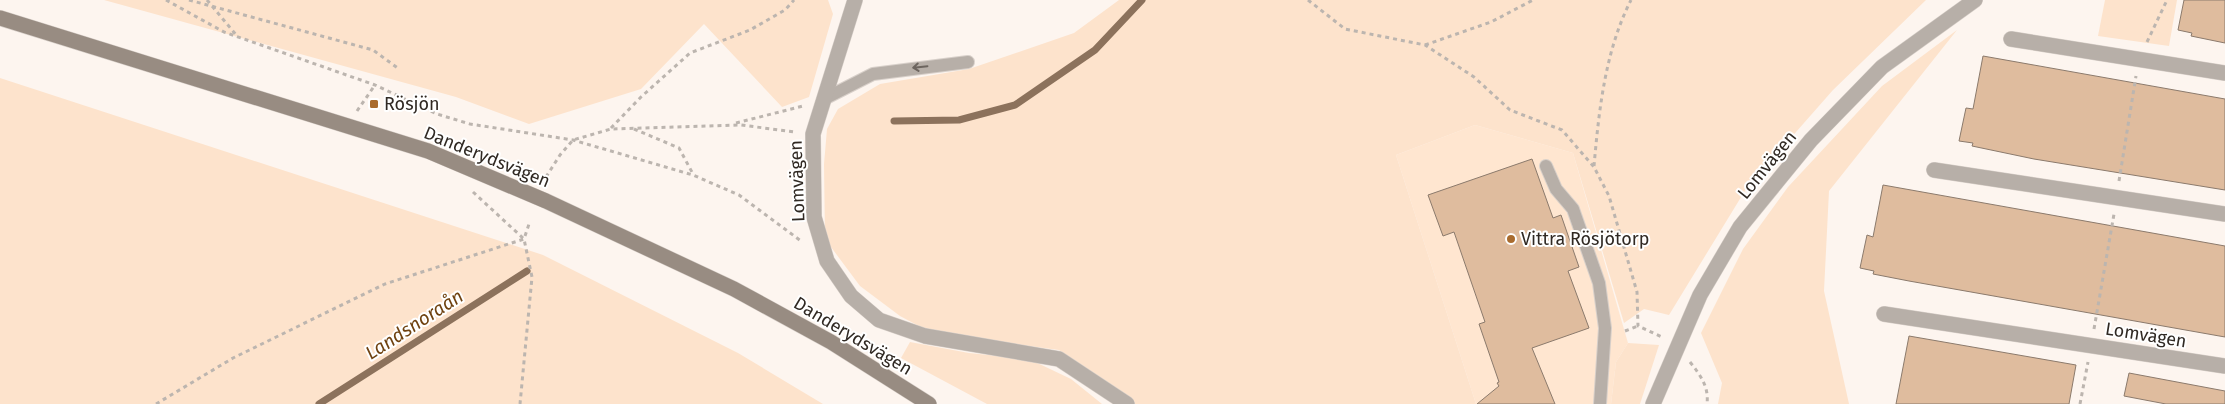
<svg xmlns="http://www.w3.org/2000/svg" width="2225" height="404" font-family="'Fira Sans',sans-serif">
<rect width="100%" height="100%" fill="#fdf5ef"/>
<polygon fill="#ffe6d0" points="1475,125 1573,153 1628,343 1616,362 1611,404 1476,404 1396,155"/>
<g fill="#fde3cc">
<polygon points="104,0 828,0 833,14 809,97 782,107 704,24 641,89 529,124 456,97"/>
<polygon points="1119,0 1926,0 1833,90 1746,189 1669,315 1644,309 1624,323 1573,153 1475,125 1396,155 1476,404 1131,404 1059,350 932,333 900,316 860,286 825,239 824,164 827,129 838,109 880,84 969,69 1074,33"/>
<polygon points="2105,0 2177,0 2169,46 2098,36"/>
<polygon points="1957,30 1829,191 1824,291 1849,404 1718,404 1722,383 1701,333 1743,249 1788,187 1882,86"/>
<polygon points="0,78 543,255 738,353 823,404 0,404"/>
<polygon points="910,342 969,353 1029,359 1071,379 1102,404 987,404 901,358"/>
<polygon points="1628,343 1659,345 1640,404 1611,404 1616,362"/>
</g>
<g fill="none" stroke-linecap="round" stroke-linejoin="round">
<g stroke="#8c725c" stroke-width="7">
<polyline points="894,121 959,120 1015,105 1095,50 1142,0"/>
<polyline points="319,404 527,271"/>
</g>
</g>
<g fill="#dfbc9e" stroke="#8b7a6c">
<polygon points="2184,0 2225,0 2225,43 2191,36 2192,33 2178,30"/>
<polygon points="1983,56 2225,99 2225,190 2034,159 1972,146 1973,143 1959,141 1966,108 1973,109"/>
<polygon points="1532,159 1553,218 1561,215 1579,267 1568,271 1589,328 1532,348 1555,404 1477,404 1499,386 1497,383 1499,382 1479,324 1485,322 1454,232 1443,236 1428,195"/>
<polygon points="1883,185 2225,246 2225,337 1909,281 1873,274 1874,271 1860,268 1867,235 1873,237"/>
<polygon points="1909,336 2076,365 2069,404 1896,404"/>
<polygon points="2129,373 2225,391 2225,404 2166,404 2124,396"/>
</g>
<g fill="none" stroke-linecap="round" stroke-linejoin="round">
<g stroke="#d8d0ca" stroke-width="14">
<g id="service">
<polyline points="824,99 873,74 968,62"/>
<polyline points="1546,166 1556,189 1573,209 1599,283 1605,328 1600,404"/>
</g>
</g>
<g stroke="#d8d0ca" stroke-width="16">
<g id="minor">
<polyline points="855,0 813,134 814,217 827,261 851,296 879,320 925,336 1059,359 1127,404"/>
<polyline points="2011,39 2225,73"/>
<polyline points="1934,170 2225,214"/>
<polyline points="1884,314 2225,366"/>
<polyline points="1653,404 1700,295 1740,227 1811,140 1882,67 1975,0"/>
</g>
</g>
<g stroke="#d8d0ca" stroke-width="16">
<polyline id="secondary" points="0,18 428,151 546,201 734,289 831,342 929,404"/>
</g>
<g stroke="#bcb5af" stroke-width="3" stroke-dasharray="4 4" stroke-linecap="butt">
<polyline points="166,0 224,32 375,85 437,114 470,124 573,140 693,175 739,195 801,241"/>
<polyline points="189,0 373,50 399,69"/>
<polyline points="207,0 237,36"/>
<polyline points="1308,0 1345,29 1425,45 1474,77 1510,110 1562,130 1594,167 1609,196 1637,292 1638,326 1662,337"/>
<polyline points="2147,42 2167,0"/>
<polyline points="1425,45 1491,22 1533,0"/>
<polyline points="357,111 375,85"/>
<polyline points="736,123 803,106"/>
<polyline points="611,128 641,97 690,53 750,30 785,10 794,0"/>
<polyline points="634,129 679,148 693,174"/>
<path d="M1594,166C1599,110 1605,51 1631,0"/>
<polyline points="546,177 560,155 573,140 611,129 741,125 795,132"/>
<polyline points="2119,181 2136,76"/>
<polyline points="473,192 524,239 532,277 520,404"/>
<polyline points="2094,329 2114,214"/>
<polyline points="1625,331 1638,326"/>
<path d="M1690,362C1701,376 1709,387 1707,404"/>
<polyline points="156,404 233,358 385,284 524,239 530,221"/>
<polyline points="2080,404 2088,362"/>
</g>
<use href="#service" stroke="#b7afa8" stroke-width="12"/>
<use href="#minor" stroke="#b7afa8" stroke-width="15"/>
<use href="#secondary" stroke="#988c82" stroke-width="15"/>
</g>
<defs><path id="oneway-shaft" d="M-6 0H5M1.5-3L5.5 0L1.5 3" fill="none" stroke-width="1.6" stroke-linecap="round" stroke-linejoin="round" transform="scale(1.25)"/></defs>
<use stroke="#6d655f" href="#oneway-shaft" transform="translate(920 67) rotate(174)"/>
<g fill="#a96c2f" stroke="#fff" stroke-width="2">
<rect x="369" y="99" width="10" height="10" rx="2.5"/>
<circle cx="1511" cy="239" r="5"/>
</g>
<g text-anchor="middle" stroke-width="4" stroke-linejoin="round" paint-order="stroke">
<g font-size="18" fill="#302923" stroke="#fff" text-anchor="start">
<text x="384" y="110">Rösjön</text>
<text x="1521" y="245">Vittra Rösjötorp</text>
</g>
<g font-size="18" fill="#302923" stroke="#fff">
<text transform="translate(487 157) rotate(22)" y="6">Danderydsvägen</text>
<text transform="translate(1767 165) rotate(-51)" y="6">Lomvägen</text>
<text transform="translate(797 181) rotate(-92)" y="6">Lomvägen</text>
<text transform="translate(2146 335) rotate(9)" y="6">Lomvägen</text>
<text transform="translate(853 336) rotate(31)" y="6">Danderydsvägen</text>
</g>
<g font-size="19" font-style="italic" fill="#6f4210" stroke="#fff">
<text transform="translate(414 324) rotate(-33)" y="7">Landsnoraån</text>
</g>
</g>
</svg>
